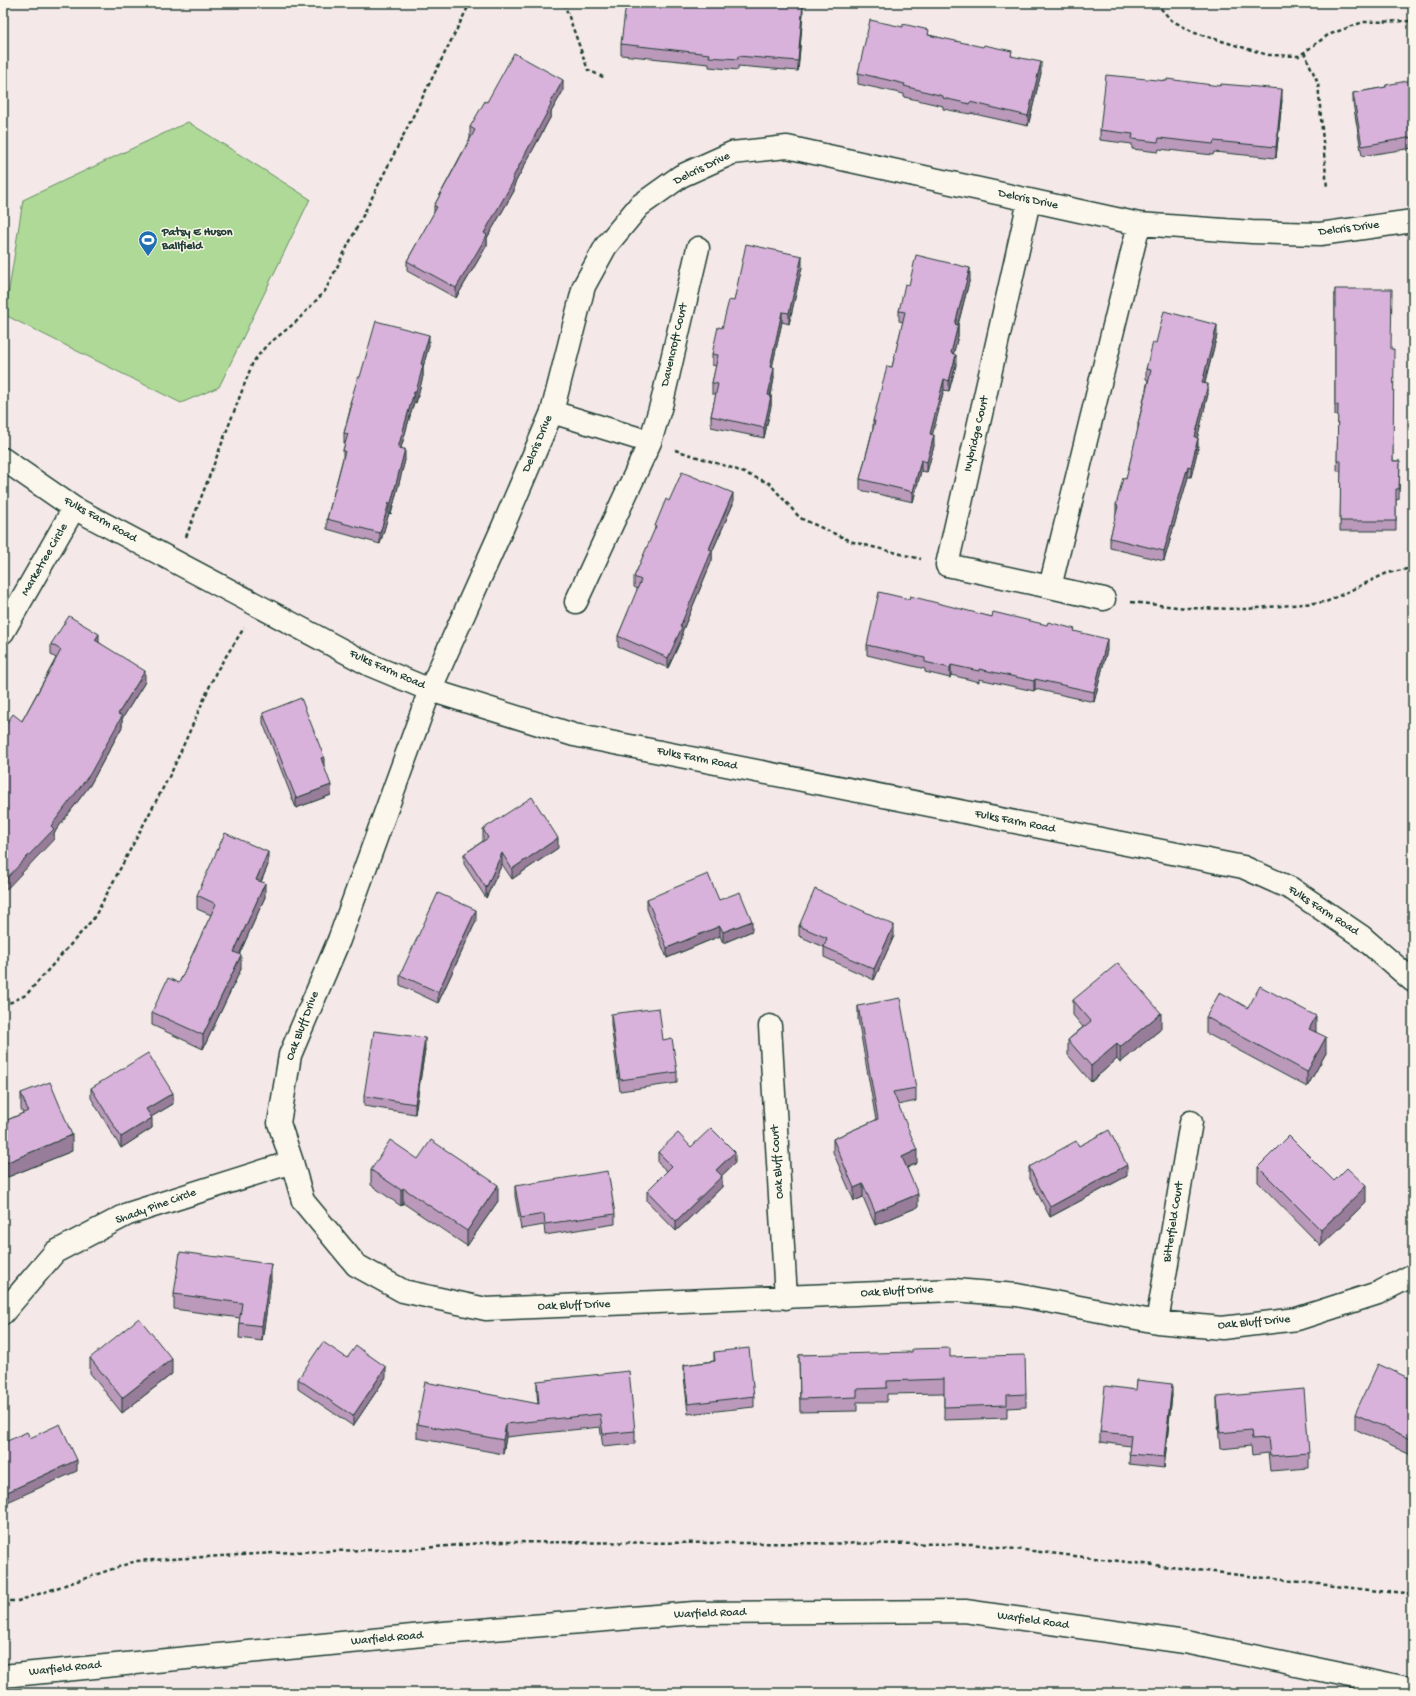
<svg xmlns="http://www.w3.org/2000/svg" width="1416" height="1696" viewBox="0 0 1416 1696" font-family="'Gochi Hand',sans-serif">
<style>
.green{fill:#aed996;stroke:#668b65}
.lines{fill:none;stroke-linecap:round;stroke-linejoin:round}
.minor-casing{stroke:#1f3d34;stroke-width:25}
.tertiary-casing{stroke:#1f3d34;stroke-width:25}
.path{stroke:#1f3d34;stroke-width:2.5;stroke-dasharray:4 3;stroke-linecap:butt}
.minor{stroke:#fbf7ec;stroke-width:22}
.tertiary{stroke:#fbf7ec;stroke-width:22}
.wall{fill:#ba99bb;stroke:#1f3d34}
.shaded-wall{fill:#977d99;stroke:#1f3d34}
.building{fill:#d8b2da;stroke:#1f3d34}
.labels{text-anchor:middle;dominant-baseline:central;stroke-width:3;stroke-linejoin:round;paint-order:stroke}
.street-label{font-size:12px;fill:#1f3d34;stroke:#fbf7ec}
.poi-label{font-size:12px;font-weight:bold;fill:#1f3d34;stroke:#fbf7ec;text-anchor:start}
</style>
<rect width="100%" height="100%" fill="#f4e9e8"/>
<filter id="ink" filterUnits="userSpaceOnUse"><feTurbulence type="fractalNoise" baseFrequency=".025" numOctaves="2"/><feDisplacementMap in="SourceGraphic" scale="8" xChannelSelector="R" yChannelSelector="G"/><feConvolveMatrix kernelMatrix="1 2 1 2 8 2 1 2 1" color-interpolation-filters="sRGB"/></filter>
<g filter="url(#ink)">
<!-- green -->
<path class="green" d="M 188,122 L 310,199 L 219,387 L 181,403 L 5,315 L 23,200 Z"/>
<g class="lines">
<!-- minor casing -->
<g class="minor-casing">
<path id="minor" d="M 1029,201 L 947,565 L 1050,587 L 1139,224
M 1413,221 L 1320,234 L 1252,232 L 1139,224 L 787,147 L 732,153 L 681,176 L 639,206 L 606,246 L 584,286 L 552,412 L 502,529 L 430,690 L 339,940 L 290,1055 L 279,1123 L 292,1162 L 303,1201 L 356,1265 L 403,1291 L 486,1309 L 954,1290 L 1017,1295 L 1157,1322 L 1222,1328 L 1297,1319 L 1378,1293 L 1413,1275
M 552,412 L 650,442
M 3,459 L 74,508 L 370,665 L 430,690 L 574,735 L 1243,867 L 1292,889 L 1361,936 L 1413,981
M 1050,587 L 1104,599
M 576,602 L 650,442 L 662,402 L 698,248
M 3,632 L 74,508
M 770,1026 L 786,1298
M 3,1313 L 55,1252 L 128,1214 L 292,1162
M 1157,1322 L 1191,1122"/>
</g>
<!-- tertiary casing -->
<g class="tertiary-casing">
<path id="tertiary" d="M 3,1676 L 443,1633 L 694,1613 L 965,1611 L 1185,1642 L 1413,1689"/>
</g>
<!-- path -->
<path class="path" d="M 564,3 L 588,70 L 605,78
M 1156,3 L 1171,20 L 1195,33 L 1268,55 L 1299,56 L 1328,35 L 1363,22 L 1413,21
M 1304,52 L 1318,83 L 1327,188
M 675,450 L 732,468 L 769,483 L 800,518 L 853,542 L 921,559
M 186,537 L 253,362 L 266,346 L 296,322 L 325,291 L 470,3
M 1131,602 L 1186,608 L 1246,609 L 1326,602 L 1387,573 L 1413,568
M 3,1006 L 26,995 L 94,918 L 172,771 L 216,672 L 244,628
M 3,1601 L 18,1601 L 136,1561 L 291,1552 L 411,1549 L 494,1542 L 972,1544 L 1413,1595"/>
<!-- minor -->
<use href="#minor" class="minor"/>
<!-- tertiary -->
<use href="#tertiary" class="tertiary"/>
</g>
<!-- wall -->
<path class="wall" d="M 803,13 L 798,71 L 738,66 L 738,70 L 709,67 L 709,64 L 621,55 L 621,44 Z
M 929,35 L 1012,56 L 1041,73 L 1028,126 L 970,113 L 970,114 L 943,109 L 943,106 L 904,97 L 904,94 L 858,84 L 858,73 Z
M 1386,85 L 1413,85 L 1413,148 L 1362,156 L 1353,103 L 1353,93 L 1386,87 Z
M 563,91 L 551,112 L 551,116 L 514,185 L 514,191 L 487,238 L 487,245 L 456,298 L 407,271 L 407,261 L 434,213 L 434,206 L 470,138 L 470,127 L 487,102 Z
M 1282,100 L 1276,158 L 1214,152 L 1213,155 L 1159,149 L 1158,152 L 1132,149 L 1132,144 L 1100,140 L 1100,130 Z
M 802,267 L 789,324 L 782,322 L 772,367 L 774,378 L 771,396 L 771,406 L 764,438 L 711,427 L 711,416 L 716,394 L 712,394 L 712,383 L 716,366 L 712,365 L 712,354 L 734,301 Z
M 970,278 L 958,325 L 958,336 L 953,354 L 956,365 L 949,391 L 944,390 L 932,435 L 934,446 L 927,472 L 921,471 L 913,502 L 860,490 L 860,479 L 873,428 L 873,421 L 892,367 L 903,322 L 899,321 L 899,311 L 909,285 Z
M 1335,289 L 1391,349 L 1393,461 L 1400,461 L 1399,499 L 1396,500 L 1396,531 L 1340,531 L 1341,471 L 1337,471 L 1338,415 L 1335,415 Z
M 1217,335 L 1205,383 L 1208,394 L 1197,438 L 1198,448 L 1191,477 L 1188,477 L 1164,561 L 1110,548 L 1110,538 L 1116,515 L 1116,505 L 1126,479 L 1138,430 L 1138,424 L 1148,380 L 1146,379 L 1146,369 L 1156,343 Z
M 429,345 L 423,367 L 423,376 L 416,403 L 414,402 L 401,448 L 405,460 L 391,514 L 389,513 L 380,544 L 327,529 L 327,519 L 343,458 L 343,450 L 345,443 L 344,443 L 344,433 L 350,410 L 350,403 L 360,377 Z
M 669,501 L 733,504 L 712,552 L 712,560 L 682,632 L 682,638 L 668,668 L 618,647 L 618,636 L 638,589 L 634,587 L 634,577 L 655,530 L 655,526 Z
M 909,599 L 992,617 L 1075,632 L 1107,650 L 1094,702 L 1035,689 L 1034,691 L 979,679 L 979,682 L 951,675 L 950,678 L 925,672 L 925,669 L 867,655 L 867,645 Z
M 99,642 L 145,682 L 122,719 L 122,727 L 90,785 L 54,833 L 54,839 L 22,721 L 56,658 L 51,655 L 51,644 Z
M 263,713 L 324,767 L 331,795 L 296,808 L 263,723 Z
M 483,829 L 558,848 L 512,879 L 502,864 L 486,898 L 464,864 L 464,854 L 483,841 Z
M 268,865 L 261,882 L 265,897 L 239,955 L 241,969 L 203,1049 L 152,1025 L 152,1012 L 179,983 L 211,915 L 197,909 L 197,895 Z
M 647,899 L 719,900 L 752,931 L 723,943 L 720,936 L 667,958 L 647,909 Z
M 476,921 L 438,1003 L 400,985 L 400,975 Z
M 799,926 L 894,936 L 874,980 L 824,957 L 824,947 L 799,936 Z
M 1073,1000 L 1161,1029 L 1120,1063 L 1117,1059 L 1091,1082 L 1068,1055 L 1068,1040 L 1083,1027 L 1073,1015 Z
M 858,1006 L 916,1088 L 916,1101 L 898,1105 L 917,1163 L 907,1168 L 918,1207 L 875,1225 L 863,1197 L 854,1201 L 833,1152 L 833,1139 L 876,1120 L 858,1019 Z
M 1248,1008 L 1316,1031 L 1316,1032 L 1326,1053 L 1307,1087 L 1206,1033 L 1206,1017 Z
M 611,1014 L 663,1040 L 677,1072 L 677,1083 L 620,1091 L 611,1025 Z
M 425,1049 L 415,1114 L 364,1106 L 364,1096 Z
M 91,1088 L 173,1104 L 151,1117 L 152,1128 L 121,1148 L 91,1098 Z
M 21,1093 L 72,1151 L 3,1179 L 3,1122 L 23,1113 L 21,1109 Z
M 1079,1146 L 1127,1176 L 1050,1217 L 1029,1177 L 1029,1167 Z
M 691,1147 L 735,1163 L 721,1176 L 722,1187 L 676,1231 L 647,1201 L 647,1191 L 667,1171 L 658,1163 L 658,1152 Z
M 418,1159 L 498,1201 L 467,1246 L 403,1203 L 401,1206 L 371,1185 L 371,1170 Z
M 1258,1167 L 1334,1181 L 1366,1202 L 1321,1246 L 1258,1182 Z
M 515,1186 L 615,1214 L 615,1224 L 545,1235 L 544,1225 L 521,1229 L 515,1196 Z
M 271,1280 L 262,1341 L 239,1338 L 240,1318 L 174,1309 L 174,1294 Z
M 714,1352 L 754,1396 L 754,1407 L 688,1414 L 684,1376 L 684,1365 L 714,1361 Z
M 799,1355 L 950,1357 L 1026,1394 L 1026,1407 L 1007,1408 L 1007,1418 L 944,1420 L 944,1393 L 887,1394 L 887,1402 L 857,1402 L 857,1411 L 800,1412 Z
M 90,1358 L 172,1374 L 122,1413 L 90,1373 Z
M 347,1358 L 386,1377 L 353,1426 L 298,1389 L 298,1379 Z
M 1413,1380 L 1413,1456 L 1355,1429 L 1355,1414 Z
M 537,1381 L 635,1431 L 635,1444 L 603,1447 L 600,1427 L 506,1437 L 503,1454 L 417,1438 L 417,1424 L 538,1404 L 537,1394 Z
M 1136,1390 L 1172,1395 L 1164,1468 L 1129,1464 L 1130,1446 L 1100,1442 L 1100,1432 Z
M 1217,1397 L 1309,1453 L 1309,1468 L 1270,1471 L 1268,1453 L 1252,1455 L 1251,1446 L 1220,1449 L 1217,1412 Z"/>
<!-- shaded-wall -->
<path class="shaded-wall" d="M 803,3 L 803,13 L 798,71 L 798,61 Z
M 1041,62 L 1041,73 L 1028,126 L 1028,116 Z
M 563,80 L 563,91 L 551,112 L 551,116 L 514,185 L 514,191 L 487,238 L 487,245 L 456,298 L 456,288 L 550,104 Z
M 1282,89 L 1282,100 L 1276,158 L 1276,147 Z
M 802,256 L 802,267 L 789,324 L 789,313 Z
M 970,268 L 970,278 L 955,335 L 955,324 Z
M 782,312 L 782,322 L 770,377 L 770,367 Z
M 958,325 L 958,336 L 951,364 L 951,353 Z
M 1217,325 L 1217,335 L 1202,393 L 1202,383 Z
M 429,335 L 429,345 L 423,367 L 423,376 L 416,403 L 416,392 L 421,364 Z
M 956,355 L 956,365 L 949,391 L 949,381 Z
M 774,368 L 774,378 L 768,406 L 768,395 Z
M 944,379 L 944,390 L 930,444 L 930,434 Z
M 1208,384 L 1208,394 L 1195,448 L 1195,437 Z
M 414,392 L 414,402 L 398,458 L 398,448 Z
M 771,396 L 771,406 L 764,438 L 764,428 Z
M 934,435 L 934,446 L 927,472 L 927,462 Z
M 1198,438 L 1198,448 L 1191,477 L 1191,467 Z
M 405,449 L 405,460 L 391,514 L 391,503 Z
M 921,460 L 921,471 L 913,502 L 913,492 Z
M 1188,466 L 1188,477 L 1164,561 L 1164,551 Z
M 733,493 L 733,504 L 712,552 L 712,560 L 682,632 L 682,638 L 668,668 L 668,658 L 680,627 L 709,549 Z
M 389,503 L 389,513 L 380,544 L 380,533 Z
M 99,634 L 99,644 L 95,640 Z
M 1107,639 L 1107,650 L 1094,702 L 1094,692 Z
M 951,665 L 951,675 L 950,678 L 950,668 Z
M 145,671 L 145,682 L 122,719 L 122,727 L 90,785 L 54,833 L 54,839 L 3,893 L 3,882 L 51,826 L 118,714 Z
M 1035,679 L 1035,689 L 1034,691 L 1034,681 Z
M 324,757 L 324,768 L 321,758 Z
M 331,785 L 331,795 L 296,808 L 296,798 Z
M 558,838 L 558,848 L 512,879 L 512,869 Z
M 268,852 L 268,865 L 256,893 L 256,880 Z
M 502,853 L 502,864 L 486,898 L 486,888 Z
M 265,883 L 265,897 L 234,966 L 234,952 Z
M 476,910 L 476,921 L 438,1003 L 438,992 Z
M 752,921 L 752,931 L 723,943 L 723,932 Z
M 894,925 L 894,936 L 874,980 L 874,969 Z
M 720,926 L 720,936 L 667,958 L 667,948 Z
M 241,955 L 241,969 L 203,1049 L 203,1035 Z
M 1161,1013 L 1161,1029 L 1120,1063 L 1120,1047 Z
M 1316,1016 L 1316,1031 L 1309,1044 L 1309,1029 Z
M 1326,1037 L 1326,1053 L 1307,1087 L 1307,1072 Z
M 425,1038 L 425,1049 L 415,1114 L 415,1104 Z
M 1117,1044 L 1117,1059 L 1091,1082 L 1091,1066 Z
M 173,1093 L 173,1104 L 146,1120 L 146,1109 Z
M 152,1118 L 152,1128 L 121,1148 L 121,1137 Z
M 72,1135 L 72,1151 L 3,1179 L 3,1164 Z
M 917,1150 L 917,1163 L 902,1170 L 902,1157 Z
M 735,1152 L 735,1163 L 716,1181 L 716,1170 Z
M 1127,1165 L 1127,1176 L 1050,1217 L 1050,1207 Z
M 722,1176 L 722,1187 L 676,1231 L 676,1221 Z
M 863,1184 L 863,1197 L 854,1201 L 854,1188 Z
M 498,1185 L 498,1201 L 467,1246 L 467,1231 Z
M 1366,1186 L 1366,1202 L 1321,1246 L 1321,1230 Z
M 403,1188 L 403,1203 L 401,1206 L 401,1190 Z
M 918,1194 L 918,1207 L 875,1225 L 875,1212 Z
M 271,1264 L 271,1280 L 262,1341 L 262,1326 Z
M 172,1359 L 172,1374 L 122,1413 L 122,1398 Z
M 386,1367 L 386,1377 L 353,1426 L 353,1416 Z
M 1172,1384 L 1172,1395 L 1164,1468 L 1164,1457 Z
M 506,1424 L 506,1437 L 503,1454 L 503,1440 Z
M 77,1460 L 77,1471 L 3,1504 L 3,1494 Z"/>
<!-- building -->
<path class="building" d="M 626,3 L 803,3 L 798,61 L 738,56 L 738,59 L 709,57 L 710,54 L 621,44 Z
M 870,20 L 903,27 L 903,24 L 929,30 L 928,35 L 983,47 L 984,45 L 1012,51 L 1011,56 L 1041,62 L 1028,116 L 970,102 L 970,104 L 943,98 L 943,96 L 904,86 L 905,84 L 858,73 Z
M 514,53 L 563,80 L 550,104 L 551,105 L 512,179 L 514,180 L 484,233 L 487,235 L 456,288 L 407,261 L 437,207 L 434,206 L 475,130 L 470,127 L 485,101 L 487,102 Z
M 1106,75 L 1167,81 L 1167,79 L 1220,86 L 1221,84 L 1282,89 L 1276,147 L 1214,141 L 1213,144 L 1159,138 L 1158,142 L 1132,139 L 1133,134 L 1100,130 Z
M 1412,80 L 1413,85 L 1413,137 L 1362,146 L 1353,93 L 1386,87 L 1386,85 Z
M 746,244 L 802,256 L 789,313 L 782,312 L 770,367 L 774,368 L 768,395 L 771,396 L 764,428 L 711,416 L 718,384 L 712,383 L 718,355 L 712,354 L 718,327 L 722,328 L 729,300 L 734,301 Z
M 916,255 L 970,268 L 955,324 L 958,325 L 951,353 L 956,355 L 949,381 L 944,379 L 930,434 L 934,435 L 927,462 L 921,460 L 913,492 L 860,479 L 875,421 L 873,421 L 887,366 L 892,367 L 905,312 L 899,311 L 905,284 L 909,285 Z
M 1335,289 L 1392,289 L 1391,349 L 1394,349 L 1393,461 L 1400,461 L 1399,489 L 1396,489 L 1396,521 L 1340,521 L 1341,461 L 1337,461 L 1338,405 L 1335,405 Z
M 1164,311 L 1217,325 L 1202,383 L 1208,384 L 1195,437 L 1198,438 L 1191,467 L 1188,466 L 1164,551 L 1110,538 L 1118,506 L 1116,505 L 1123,478 L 1126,479 L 1139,424 L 1138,424 L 1151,370 L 1146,369 L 1153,342 L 1156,343 Z
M 376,321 L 429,335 L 421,364 L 423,365 L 416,392 L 414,392 L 398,448 L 405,449 L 391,503 L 389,503 L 380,533 L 327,519 L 345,451 L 343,450 L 348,434 L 344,433 L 352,404 L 350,403 L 358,377 L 360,377 Z
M 682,472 L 733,493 L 709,549 L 712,550 L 680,627 L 682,627 L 668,658 L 618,636 L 641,580 L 634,577 L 656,526 L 655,526 L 666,499 L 669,501 Z
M 879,592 L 909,599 L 910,596 L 992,617 L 993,612 L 1047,625 L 1048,622 L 1075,629 L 1074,631 L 1107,639 L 1094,692 L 1035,679 L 1034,681 L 979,669 L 979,671 L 951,665 L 950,668 L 925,662 L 925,658 L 867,645 Z
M 69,616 L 99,634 L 95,640 L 145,671 L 118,714 L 122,716 L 90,774 L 51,826 L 54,829 L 3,882 L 3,728 L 13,714 L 22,721 L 61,650 L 51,644 Z
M 301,698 L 324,757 L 321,758 L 331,785 L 296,798 L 263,713 Z
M 532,797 L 558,838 L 512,869 L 502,853 L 486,888 L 464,854 L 488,838 L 483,829 Z
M 225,833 L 268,852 L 256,880 L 265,883 L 234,952 L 241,955 L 203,1035 L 152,1012 L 168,978 L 179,983 L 216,904 L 197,895 Z
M 708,874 L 719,900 L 740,892 L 752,921 L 723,932 L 720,926 L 667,948 L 647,899 Z
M 815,889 L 894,925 L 874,969 L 824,947 L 827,938 L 799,926 Z
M 438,893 L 476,910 L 438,992 L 400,975 Z
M 1118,963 L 1161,1013 L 1120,1047 L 1117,1044 L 1091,1066 L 1068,1040 L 1091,1021 L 1073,1000 Z
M 1260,986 L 1316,1016 L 1309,1029 L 1326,1037 L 1307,1072 L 1206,1017 L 1220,992 L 1248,1008 Z
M 900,998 L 916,1088 L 893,1092 L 917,1150 L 902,1157 L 918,1194 L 875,1212 L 863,1184 L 854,1188 L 833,1139 L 878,1119 L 858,1006 Z
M 659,1008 L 663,1040 L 672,1038 L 677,1072 L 620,1080 L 611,1014 Z
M 374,1031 L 425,1038 L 415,1104 L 364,1096 Z
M 148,1053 L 173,1093 L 146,1109 L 152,1118 L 121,1137 L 91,1088 Z
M 50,1082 L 72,1135 L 3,1164 L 3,1122 L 28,1111 L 21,1093 Z
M 711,1128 L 735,1152 L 716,1170 L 722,1176 L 676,1221 L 647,1191 L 672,1166 L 658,1152 L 678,1133 L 691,1147 Z
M 1109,1130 L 1127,1165 L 1050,1207 L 1029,1167 L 1076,1141 L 1079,1146 Z
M 1289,1136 L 1334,1181 L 1347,1168 L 1366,1186 L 1321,1230 L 1258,1167 Z
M 390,1140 L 418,1159 L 431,1140 L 498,1185 L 467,1231 L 403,1188 L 401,1190 L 371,1170 Z
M 608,1171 L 615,1214 L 545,1224 L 544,1214 L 521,1218 L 515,1186 Z
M 180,1252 L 271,1264 L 262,1326 L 239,1323 L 242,1303 L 174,1294 Z
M 139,1318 L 172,1359 L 122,1398 L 90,1358 Z
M 323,1342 L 347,1358 L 356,1346 L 386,1367 L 353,1416 L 298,1379 Z
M 749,1348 L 754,1396 L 688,1404 L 684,1365 L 715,1361 L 714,1352 Z
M 950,1348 L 950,1357 L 1025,1355 L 1026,1394 L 1007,1395 L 1007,1405 L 944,1407 L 944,1379 L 887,1381 L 887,1388 L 857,1389 L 857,1397 L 800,1399 L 799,1355 L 912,1352 L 912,1349 Z
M 1378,1364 L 1413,1380 L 1413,1440 L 1355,1414 Z
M 629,1371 L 635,1431 L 603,1434 L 600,1414 L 506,1424 L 503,1440 L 417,1424 L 425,1382 L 539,1404 L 537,1381 Z
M 1137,1380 L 1172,1384 L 1164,1457 L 1129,1454 L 1131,1435 L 1100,1432 L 1105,1386 L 1136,1390 Z
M 1304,1389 L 1309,1453 L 1270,1456 L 1268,1438 L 1252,1439 L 1251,1430 L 1220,1433 L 1217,1397 Z
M 60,1424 L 77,1460 L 3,1494 L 3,1443 L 27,1432 L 30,1438 Z"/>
</g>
<!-- icons -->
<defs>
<g id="stadium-pin" transform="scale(1)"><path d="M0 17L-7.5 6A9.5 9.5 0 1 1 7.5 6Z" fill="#1f6fb2" stroke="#fbf7ec"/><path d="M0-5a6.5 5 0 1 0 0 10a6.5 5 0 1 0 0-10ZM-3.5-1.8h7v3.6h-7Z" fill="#fff"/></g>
</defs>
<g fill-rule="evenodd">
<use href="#stadium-pin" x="148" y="240"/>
</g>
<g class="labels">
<!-- street labels -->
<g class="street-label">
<text transform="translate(702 169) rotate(-26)">Delcris Drive</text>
<text transform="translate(1028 200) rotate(12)">Delcris Drive</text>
<text transform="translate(1349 229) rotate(-7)">Delcris Drive</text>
<text transform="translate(675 345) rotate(-77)">Davencroft Court</text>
<text transform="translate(977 434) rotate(-77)">Ivybridge Court</text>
<text transform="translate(538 444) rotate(-67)">Delcris Drive</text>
<text transform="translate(100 520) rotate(29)">Fulks Farm Road</text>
<text transform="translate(45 560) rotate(-60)">Marketree Circle</text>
<text transform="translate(387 670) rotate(24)">Fulks Farm Road</text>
<text transform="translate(697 759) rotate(11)">Fulks Farm Road</text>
<text transform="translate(1015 822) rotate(11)">Fulks Farm Road</text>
<text transform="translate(1323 911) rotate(33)">Fulks Farm Road</text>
<text transform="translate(303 1026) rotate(-69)">Oak Bluff Drive</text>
<text transform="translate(778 1162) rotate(-94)">Oak Bluff Court</text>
<text transform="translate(156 1207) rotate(-20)">Shady Pine Circle</text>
<text transform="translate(1174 1222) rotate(-81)">Bitterfield Court</text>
<text transform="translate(897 1292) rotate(-3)">Oak Bluff Drive</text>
<text transform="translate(574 1306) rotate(-2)">Oak Bluff Drive</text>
<text transform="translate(1254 1323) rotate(-5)">Oak Bluff Drive</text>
<text transform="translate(710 1614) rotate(-2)">Warfield Road</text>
<text transform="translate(1033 1621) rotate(8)">Warfield Road</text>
<text transform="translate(387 1639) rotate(-5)">Warfield Road</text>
<text transform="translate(65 1669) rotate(-6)">Warfield Road</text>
</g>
<!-- poi labels -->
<g class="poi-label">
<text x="162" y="233">Patsy E Huson<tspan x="162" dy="14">Ballfield</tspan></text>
</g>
</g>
<!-- margin -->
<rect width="1416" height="1696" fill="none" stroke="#fbf7ec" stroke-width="16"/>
<rect x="8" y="8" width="1400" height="1680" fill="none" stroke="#1f3d34" stroke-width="1.5" filter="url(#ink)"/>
</svg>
